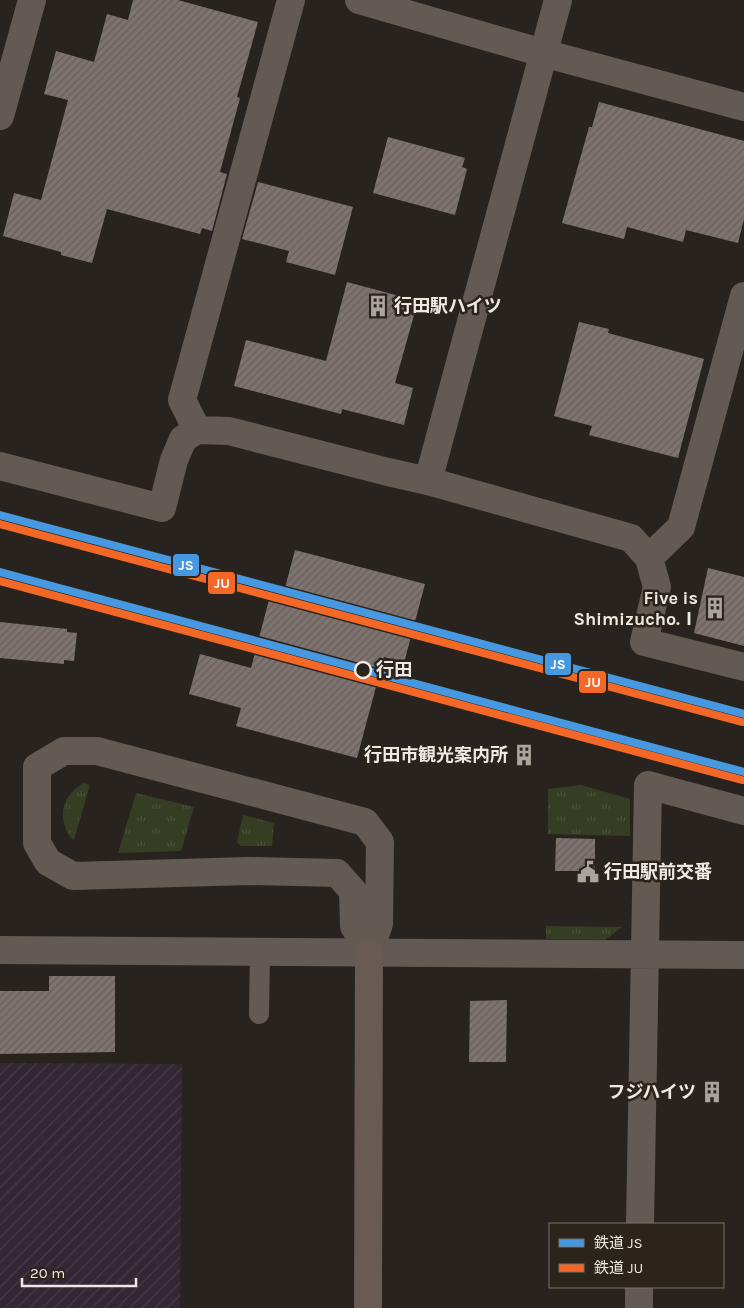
<svg xmlns="http://www.w3.org/2000/svg" width="744" height="1308" viewBox="0 0 744 1308" font-family="Karla,'Noto Sans JP',sans-serif">
<style>
.industrial{fill:url(#industrial-furrows)}
.grass{fill:url(#grass-tufts)}
.building{fill:url(#building-hatch)}
.lines{fill:none;stroke-linecap:round;stroke-linejoin:round}
.service{stroke:#645a54;stroke-width:20}
.minor{stroke:#645a54;stroke-width:28}
.tertiary{stroke:#645a54;stroke-width:28}
.secondary{stroke:#685b54;stroke-width:28}
.rail-1-casing{stroke:#2b241b;stroke-width:11}
.rail-2-casing{stroke:#2b241b;stroke-width:11}
.rail-1{stroke:#4699e1;stroke-width:8}
.rail-2{stroke:#f36827;stroke-width:8}
.stop-dot{fill:#2b241b;stroke:#eee9e4;stroke-width:2.5}
.labels{text-anchor:middle;dominant-baseline:central;stroke-width:5;stroke-linejoin:round;paint-order:stroke}
.poi-label{font-size:18px;font-weight:bold;fill:#eee9e4;stroke:#2b241b;text-anchor:end}
.stop-label{font-size:18px;font-weight:bold;fill:#eee9e4;stroke:#2b241b;text-anchor:start}
.line-badge{stroke:#2b241b;stroke-width:2}
.badge-label{font-size:14px;text-anchor:middle;font-weight:bold;fill:#fff}
</style>
<defs>
<pattern id="industrial-furrows" width="10" height="10" patternUnits="userSpaceOnUse" patternTransform="scale(1.25)"><rect width="10" height="10" fill="#322733"/><path d="M-1 1l2-2M0 10L10 0M9 11l2-2" fill="none" stroke="#463c47"/></pattern>
<pattern id="grass-tufts" width="24" height="20" patternUnits="userSpaceOnUse" patternTransform="scale(1.25)"><rect width="24" height="20" fill="#353e23"/><path d="M3 7l-1-3M5 7V3M7 7l1-3M15 17l-1-3M17 17v-4M19 17l1-3" fill="none" stroke="#495138"/></pattern>
<pattern id="building-hatch" width="6" height="6" patternUnits="userSpaceOnUse" patternTransform="scale(1.25)"><rect width="6" height="6" fill="#7f7370"/><path d="M-1 1l2-2M0 6l6-6M5 7l2-2" fill="none" stroke="#665f5c"/></pattern>
</defs>
<rect width="100%" height="100%" fill="#28231e"/>
<!-- industrial -->
<path class="industrial" d="M 0,1063 L 182,1064 L 180,1308 L 0,1308 Z"/>
<!-- grass -->
<path class="grass" d="M 84,783 L 90,785 L 74,840 C 70,838 69,835 67,831 C 57,812 66,792 84,783 Z
M 581,785 L 630,799 L 630,836 L 548,834 L 548,789 Z
M 136,793 L 194,807 L 181,851 L 118,853 Z
M 243,815 L 274,823 L 272,846 L 241,846 L 237,842 Z
M 546,926 L 622,927 L 605,940 L 546,939 Z"/>
<!-- building -->
<path class="building" d="M 133,0 L 178,0 L 258,22 L 237,97 L 240,98 L 220,172 L 227,174 L 212,231 L 202,228 L 200,234 L 107,209 L 92,263 L 61,255 L 61,252 L 3,236 L 14,193 L 41,200 L 68,100 L 44,94 L 56,51 L 94,62 L 107,14 L 128,20 Z
M 599,102 L 744,141 L 744,219 L 738,243 L 686,230 L 683,242 L 627,227 L 624,239 L 562,223 L 589,127 L 592,127 Z
M 388,137 L 465,158 L 462,167 L 467,169 L 455,215 L 373,193 Z
M 258,182 L 353,207 L 335,275 L 286,262 L 289,251 L 242,239 Z
M 347,282 L 418,301 L 395,383 L 413,388 L 404,425 L 342,409 L 341,414 L 234,386 L 246,340 L 326,361 Z
M 579,322 L 609,329 L 608,333 L 704,359 L 678,458 L 589,435 L 592,426 L 554,416 Z
M 295,550 L 425,584 L 404,663 L 384,657 L 357,758 L 236,726 L 241,708 L 189,694 L 200,654 L 251,668 L 270,596 L 282,599 Z
M 708,568 L 744,577 L 744,646 L 694,633 Z
M 0,622 L 67,629 L 67,632 L 77,633 L 74,661 L 64,660 L 64,664 L 0,658 Z
M 556,838 L 595,839 L 595,871 L 555,871 Z
M 49,976 L 115,976 L 115,1052 L 0,1054 L 0,991 L 49,991 Z
M 507,1000 L 506,1062 L 469,1062 L 470,1001 Z"/>
<g class="lines">
<!-- service -->
<path class="service" d="M 259,1014 L 260,952"/>
<!-- minor -->
<path class="minor" d="M 0,116 L 32,0
M 197,430 L 182,400 L 291,0
M 0,466 L 162,508 L 174,460 L 183,439 L 197,430 L 229,431 L 388,472 L 428,481 L 631,538 L 649,558 L 657,587 L 644,642 L 744,667
M 649,558 L 681,527 L 744,296
M 64,751 L 97,751 L 365,822 L 380,842 L 379,924 L 369,953 L 354,926 L 353,891 L 337,873 L 249,871 L 73,876 L 48,862 L 37,843 L 37,767 Z
M 0,950 L 744,955
M 640,1224 L 648,785 L 744,811
M 639,1308 L 639,1287"/>
<!-- tertiary -->
<path class="tertiary" d="M 359,0 L 543,53 L 744,107
M 428,481 L 558,0"/>
<!-- secondary -->
<path class="secondary" d="M 368,1308 L 369,953"/>
<!-- rail-1 casing -->
<g class="rail-1-casing">
<path id="rail-1" d="M 0,515 L 744,714
M 0,572 L 744,772"/>
</g>
<!-- rail-2 casing -->
<g class="rail-2-casing">
<path id="rail-2" d="M 0,524 L 742,722
M 0,581 L 742,780"/>
</g>
<!-- rail-1 -->
<use href="#rail-1" class="rail-1"/>
<!-- rail-2 -->
<use href="#rail-2" class="rail-2"/>
</g>
<!-- icons -->
<defs>
<g id="building-bare" transform="scale(1.725)"><path d="M-4-6H4V6H1V3H-1V6H-4ZM-2.5-4.3h1.7v1.8h-1.7ZM.8-4.3h1.7v1.8H.8ZM-2.5-1h1.7V.8h-1.7ZM.8-1h1.7V.8H.8Z" fill="#a9a49f" stroke="#2b241b" stroke-width="2.5" paint-order="stroke"/></g>
<g id="civic-bare" transform="scale(1.725)"><path d="M-.6-6.5H3V-4.5H.6V-3L4-1V1h2V6H-6V1h2V-1L-.6-3ZM-1.2 2.5V6h2.4V2.5Z" fill="#a9a49f" stroke="#2b241b" stroke-width="2.5" paint-order="stroke"/></g>
</defs>
<g fill-rule="evenodd">
<use href="#building-bare" x="378" y="306"/>
<use href="#building-bare" x="715" y="608"/>
<use href="#building-bare" x="524" y="755"/>
<use href="#civic-bare" x="588" y="872"/>
<use href="#building-bare" x="712" y="1092"/>
</g>
<!-- markers -->
<circle class="stop-dot" cx="363" cy="670" r="8"/>
<g class="labels">
<!-- poi labels -->
<g class="poi-label">
<text x="394" y="306" text-anchor="start">行田駅ハイツ</text>
<text x="698" y="598">Five is<tspan x="698" dy="21">Shimizucho.Ⅰ</tspan></text>
<text x="508" y="755">行田市観光案内所</text>
<text x="604" y="872" text-anchor="start">行田駅前交番</text>
<text x="696" y="1092">フジハイツ</text>
</g>
<!-- stop labels -->
<g class="stop-label">
<text x="376" y="670">行田</text>
</g>
</g>
<g class="line-badge">
<rect x="172" y="553" width="28" height="24" rx="5" fill="#4699e1"/>
<rect x="207" y="571" width="29" height="24" rx="5" fill="#f36827"/>
<rect x="544" y="652" width="28" height="24" rx="5" fill="#4699e1"/>
<rect x="578" y="670" width="29" height="24" rx="5" fill="#f36827"/>
</g>
<g class="badge-label">
<text x="186" y="570">JS</text>
<text x="222" y="588">JU</text>
<text x="558" y="669">JS</text>
<text x="593" y="687">JU</text>
</g>
<!-- legend -->
<rect x="549" y="1223" width="175" height="65" fill="#2b241b" stroke="#79736b"/>
<rect x="559" y="1239" width="25" height="8" fill="#4699e1" stroke="#79736b"/>
<text x="594" y="1248" font-size="15" fill="#eee9e4">鉄道 JS</text>
<rect x="559" y="1264" width="25" height="8" fill="#f36827" stroke="#79736b"/>
<text x="594" y="1273" font-size="15" fill="#eee9e4">鉄道 JU</text>
<!-- scale -->
<path d="M22 1278v8h114v-8" fill="none" stroke="#eee9e4" stroke-width="2.5"/>
<text x="30" y="1278" font-size="15" fill="#eee9e4" stroke="#2b241b" stroke-width="4" paint-order="stroke">20 m</text>
</svg>
